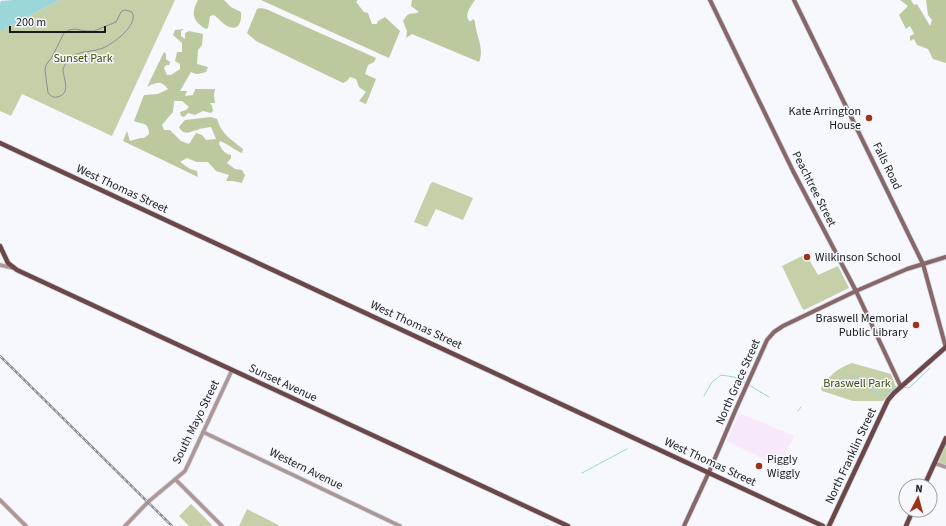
<svg xmlns="http://www.w3.org/2000/svg" width="946" height="526" viewBox="0 0 946 526" font-family="'Source Sans 3',sans-serif">
<style>
.industrial{fill:#f8e8fb}
.green{fill:#c5d0a8}
.forest{fill:#bcc89d}
.water{fill:#9bd6d9}
.lines{fill:none;stroke-linecap:round;stroke-linejoin:round}
.stream{stroke:#9bd6d9;stroke-width:1}
.tertiary-casing{stroke:#d3d4da;stroke-width:5}
.secondary-casing{stroke:#d3d4da;stroke-width:5.5}
.primary-casing{stroke:#d3d4da;stroke-width:6}
.tertiary{stroke:#ad9697;stroke-width:3.5}
.secondary{stroke:#876768;stroke-width:4}
.primary{stroke:#6c4748;stroke-width:4.5}
.tram{stroke:#8c8e93;stroke-width:1}
.rail-casing{stroke:#8c8e93;stroke-width:2.5}
.rail{stroke:#f6f8fe;stroke-width:1;stroke-dasharray:3;stroke-linecap:butt}
.poi-dot{fill:#9c3319;stroke:#f6f8fe;stroke-width:1.5}
.labels{text-anchor:middle;dominant-baseline:central;stroke-width:3;stroke-linejoin:round;paint-order:stroke}
.park-label{font-size:12px;fill:#3e4c04;stroke:#f6f8fe}
.poi-label{font-size:12px;fill:#191a1e;stroke:#f6f8fe;text-anchor:end}
.street-label{font-size:12px;fill:#191a1e;stroke:#f6f8fe}
</style>
<rect width="100%" height="100%" fill="#f6f8fe"/>
<!-- industrial -->
<path class="industrial" d="M 739,413 L 794,436 L 779,467 L 727,441 Z"/>
<!-- green -->
<path class="green" d="M 60,0 L 175,0 L 112,136 L 22,94 L 11,116 L 0,111 L 0,29 L 4,30 L 6,28 Z
M 433,182 L 473,198 L 463,220 L 436,209 L 427,227 L 414,222 L 431,183 Z
M 806,254 L 818,275 L 838,266 L 849,288 L 804,310 L 802,308 L 782,266 Z
M 852,363 L 891,374 L 896,387 L 883,401 L 853,401 L 822,391 L 821,388 C 827,377 841,366 852,363 Z
M 946,443 L 946,466 L 939,463 L 938,460 Z
M 191,504 L 212,525 L 211,526 L 189,526 L 179,516 Z
M 247,509 L 280,526 L 239,526 Z"/>
<!-- forest -->
<path class="forest" d="M 198,0 L 224,0 L 231,7 L 241,12 C 242,21 239,32 227,26 C 222,23 218,18 214,15 L 210,16 L 208,28 L 206,29 C 192,21 191,13 198,0 Z
M 261,0 L 358,0 L 356,2 L 364,12 L 368,13 L 372,24 L 377,24 L 378,21 L 385,17 L 400,31 L 389,58 Z
M 412,0 L 475,0 C 471,6 464,14 469,21 L 471,21 L 473,19 L 475,21 C 475,34 485,48 479,62 L 412,34 L 406,38 L 407,31 L 403,21 C 410,9 411,16 419,12 L 411,6 Z
M 900,0 L 911,0 L 914,5 L 917,4 L 930,26 L 932,20 L 928,15 L 926,0 L 946,0 L 946,63 L 933,59 L 928,49 L 917,45 L 914,39 L 910,41 L 910,36 L 914,34 L 910,26 L 906,29 L 899,15 L 908,6 Z
M 260,8 L 266,9 L 376,58 L 374,62 L 368,65 L 365,74 L 376,79 L 366,104 L 359,101 L 366,92 L 359,87 L 356,79 L 350,77 L 347,81 L 343,83 L 256,41 L 247,33 L 257,9 Z
M 184,29 L 181,31 L 181,36 L 185,39 L 185,33 L 189,31 L 203,34 L 202,45 L 198,50 L 197,64 L 208,67 L 206,72 C 199,74 196,75 191,72 L 180,91 L 187,91 L 185,96 L 193,95 L 195,89 L 215,89 L 214,95 L 215,103 L 210,103 L 212,106 L 213,111 L 211,113 L 203,111 L 195,115 L 188,113 L 184,117 L 181,116 L 180,112 L 186,110 L 189,107 L 182,101 L 174,101 L 173,112 L 162,125 L 164,130 L 170,130 L 181,141 L 189,144 L 196,133 L 202,135 L 206,140 L 216,139 L 211,127 C 206,128 201,128 197,130 C 189,132 184,136 179,127 L 185,120 L 211,117 L 217,119 C 222,135 231,139 243,149 L 242,153 C 234,150 228,144 220,141 L 219,144 C 222,149 224,154 231,155 L 231,158 L 227,163 L 235,169 L 242,170 L 245,175 L 242,183 L 233,181 L 226,181 L 229,175 L 216,171 L 208,162 L 197,162 L 187,158 L 180,162 L 190,169 L 197,171 L 198,177 L 123,141 L 127,131 L 130,141 L 140,138 L 144,138 L 149,134 C 148,121 143,125 134,121 L 144,95 L 158,94 L 168,89 C 161,80 156,82 147,87 L 164,52 L 166,54 L 166,59 L 170,62 L 169,65 L 166,65 L 164,68 L 167,75 L 171,75 L 180,69 L 180,64 L 175,61 L 177,52 L 182,52 L 182,43 L 173,35 L 175,30 Z"/>
<!-- water -->
<path class="water" d="M 13,0 L 60,0 L 6,28 L 3,31 L 0,29 L 0,3 L 1,1 Z"/>
<g class="lines">
<!-- stream -->
<path class="stream" d="M 749,385 L 769,397
M 903,387 L 909,388 L 930,368
M 824,390 L 831,386 L 835,387 L 849,375 L 858,377 L 863,383 L 869,384 L 879,396 L 884,395 L 894,387 L 898,387
M 704,396 L 712,382 L 721,375 L 734,377 L 746,383
M 798,411 L 801,407
M 582,473 L 627,449"/>
<!-- tertiary casing -->
<g class="tertiary-casing">
<path id="tertiary" d="M 0,265 L 13,268
M 203,432 L 400,526
M 934,463 L 946,467
M 175,479 L 222,526
M 0,500 L 26,526
M 125,526 L 148,502 L 185,471 L 232,370"/>
</g>
<!-- secondary casing -->
<g class="secondary-casing">
<path id="secondary" d="M 710,0 L 793,171 L 856,291 L 901,387
M 794,0 L 923,264 L 946,348
M 684,526 L 709,472 L 736,409 L 767,340 L 774,332 L 783,326 L 856,291 L 907,269 L 946,257"/>
</g>
<!-- primary casing -->
<g class="primary-casing">
<path id="primary" d="M 0,143 L 823,526
M 0,246 L 8,263 L 17,270 L 568,526
M 924,486 L 946,438
M 829,526 L 888,400 L 894,393 L 946,347
M 906,526 L 913,510"/>
</g>
<!-- tertiary -->
<use href="#tertiary" class="tertiary"/>
<!-- secondary -->
<use href="#secondary" class="secondary"/>
<!-- primary -->
<use href="#primary" class="primary"/>
<!-- tram -->
<path class="tram" d="M 125,10 L 132,12 C 139,25 113,44 103,48 C 93,52 81,51 72,56 C 68,59 65,64 63,69 C 63,78 72,94 57,97 C 53,98 51,96 48,93 L 45,70 L 46,65 L 52,57 L 64,33 L 69,30 L 75,29 L 86,31 L 94,31 L 116,22 L 121,12 Z"/>
<!-- rail casing -->
<g class="rail-casing">
<path id="rail" d="M 0,356 L 172,526"/>
</g>
<!-- rail -->
<use href="#rail" class="rail"/>
</g>
<!-- markers -->
<g class="poi-dot">
<circle cx="869" cy="118" r="4"/>
<circle cx="807" cy="257" r="4"/>
<circle cx="916" cy="325" r="4"/>
<circle cx="759" cy="466" r="4"/>
</g>
<g class="labels">
<!-- park labels -->
<g class="park-label">
<text x="83" y="58">Sunset Park</text>
<text x="857" y="383">Braswell Park</text>
</g>
<!-- poi labels -->
<g class="poi-label">
<text x="861" y="111">Kate Arrington<tspan x="861" dy="14">House</tspan></text>
<text x="815" y="257" text-anchor="start">Wilkinson School</text>
<text x="908" y="318">Braswell Memorial<tspan x="908" dy="14">Public Library</tspan></text>
<text x="767" y="459" text-anchor="start">Piggly<tspan x="767" dy="14">Wiggly</tspan></text>
</g>
<!-- street labels -->
<g class="street-label">
<text transform="translate(887 166) rotate(64)">Falls Road</text>
<text transform="translate(122 189) rotate(25)">West Thomas Street</text>
<text transform="translate(814 189) rotate(63)">Peachtree Street</text>
<text transform="translate(416 325) rotate(25)">West Thomas Street</text>
<text transform="translate(738 382) rotate(-66)">North Grace Street</text>
<text transform="translate(283 383) rotate(25)">Sunset Avenue</text>
<text transform="translate(196 422) rotate(-64)">South Mayo Street</text>
<text transform="translate(851 456) rotate(-65)">North Franklin Street</text>
<text transform="translate(710 462) rotate(25)">West Thomas Street</text>
<text transform="translate(306 469) rotate(26)">Western Avenue</text>
</g>
</g>
<!-- north arrow -->
<g transform="translate(918 498) rotate(6)"><circle r="19" fill="#f6f8fe" stroke="#9e9fa4"/>
<path d="M0-3L7 15L0 10L-7 15Z" fill="#9c3319"/>
<text y="-6" font-size="11" font-weight="bold" text-anchor="middle" fill="#191a1e">N</text>
</g>
<!-- scale -->
<path d="M10 26v6h95v-6" fill="none" stroke="#191a1e" stroke-width="2"/>
<text x="16" y="26" font-size="12" fill="#191a1e" stroke="#f6f8fe" stroke-width="3" paint-order="stroke">200 m</text>
</svg>
